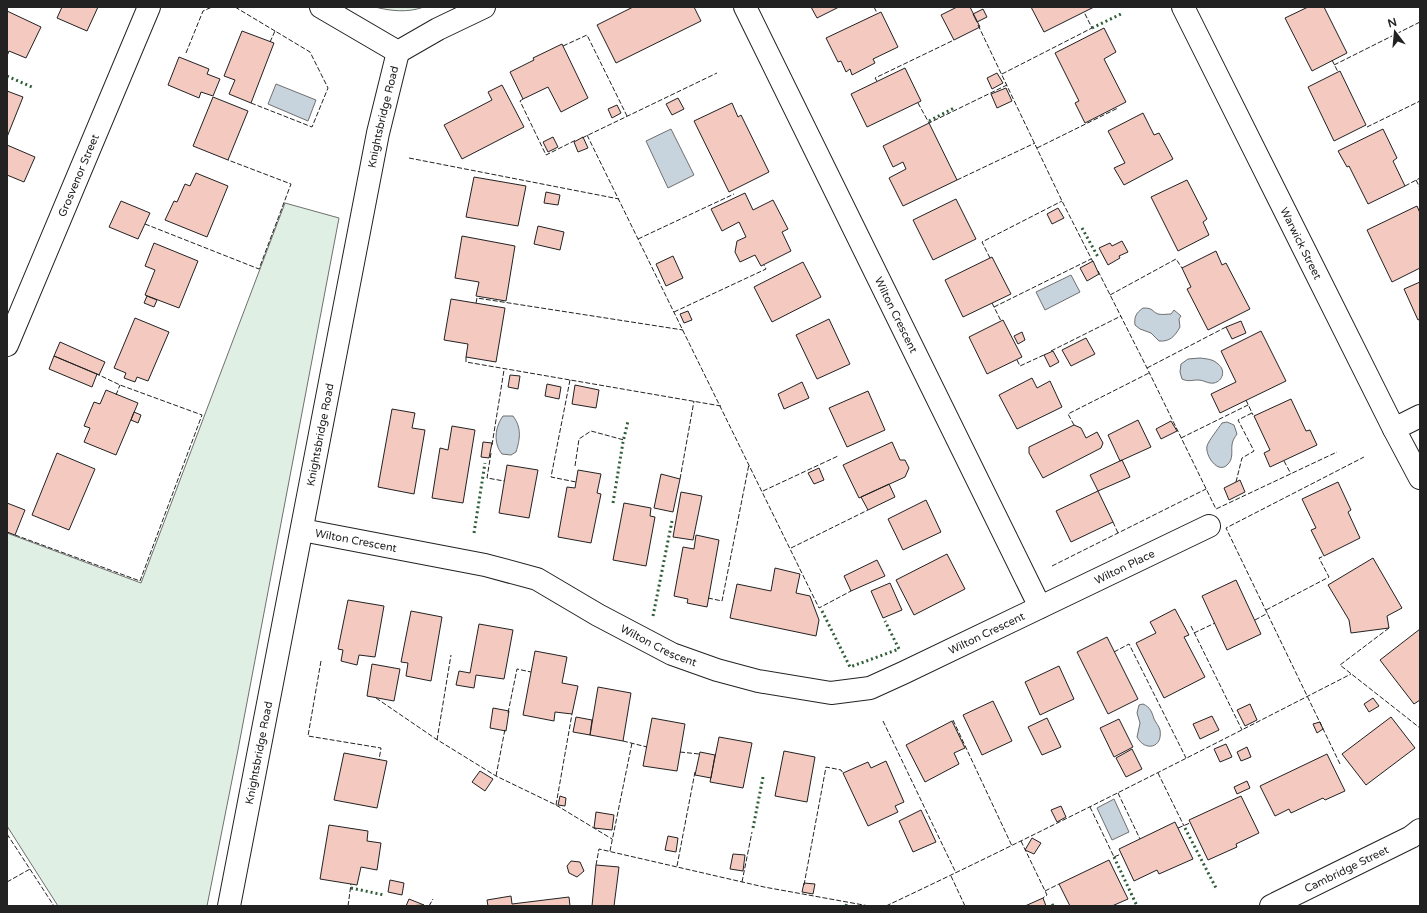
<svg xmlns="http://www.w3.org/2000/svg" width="1427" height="913" viewBox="0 0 1427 913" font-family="'Varela Round',sans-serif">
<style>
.green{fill:#e0efe3;stroke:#6f6f6f}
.water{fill:#c7d3dd;stroke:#6f6f6f}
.building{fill:#f3c9c0;stroke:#222}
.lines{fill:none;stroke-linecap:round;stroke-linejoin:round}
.minor-casing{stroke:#222;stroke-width:24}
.minor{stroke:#fff;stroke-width:22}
.hedge{stroke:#2f5e38;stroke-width:3;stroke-dasharray:2 3;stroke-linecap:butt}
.fence{stroke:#222;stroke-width:1;stroke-dasharray:5 2;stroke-linecap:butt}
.labels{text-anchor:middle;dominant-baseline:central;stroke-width:3;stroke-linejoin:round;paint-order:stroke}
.street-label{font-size:11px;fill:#222;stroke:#fff}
</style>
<rect width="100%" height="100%" fill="#fff"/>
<!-- green -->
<path class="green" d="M 375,7 L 424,7 C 407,13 391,11 375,7 Z
M 285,203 L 339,218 L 237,755 L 207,906 L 58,906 L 7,826 L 7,533 L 141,583 Z"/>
<!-- water -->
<path class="water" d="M 276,84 L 316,100 L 308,121 L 268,104 Z
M 671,129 L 694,175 L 668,188 L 646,141 Z
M 1071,275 L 1080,292 L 1045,310 L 1036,292 Z
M 1143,308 C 1154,308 1151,311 1158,314 C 1162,315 1168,314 1171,314 L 1174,310 L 1181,316 L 1179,319 L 1180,327 C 1175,336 1170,342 1159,341 L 1151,333 L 1140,329 L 1135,325 C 1134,317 1136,313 1143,308 Z
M 1200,358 C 1207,359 1213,359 1218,364 C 1226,370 1223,381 1214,383 C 1208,384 1204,380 1198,380 C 1192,380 1188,382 1182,379 L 1180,372 L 1181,364 L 1188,359 Z
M 503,416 L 513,416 C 522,428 520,439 516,452 L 511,455 L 502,454 C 493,443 495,427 503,416 Z
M 1227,422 L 1234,425 L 1237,434 C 1235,437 1232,441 1232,445 C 1231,451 1234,459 1227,465 C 1218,474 1205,456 1207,446 C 1209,440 1218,429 1222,423 Z
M 1143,704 C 1150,707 1152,712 1154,719 C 1156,723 1159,726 1160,730 C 1163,748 1145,752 1137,737 L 1140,723 L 1137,713 L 1139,705 Z
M 1114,799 L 1129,832 L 1112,840 L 1097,808 Z"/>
<!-- building -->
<path class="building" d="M 62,7 L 98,7 L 87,31 L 57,18 Z
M 633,7 L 694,7 L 701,21 L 616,63 L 597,25 Z
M 811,7 L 839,7 L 817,18 Z
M 957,7 L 970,7 L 980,27 L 954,40 L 941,15 Z
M 1031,7 L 1094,7 L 1044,32 Z
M 1308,7 L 1324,7 L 1347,53 L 1312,71 L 1285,18 Z
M 983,9 L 987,17 L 977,22 L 973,14 Z
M 7,11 L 41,27 L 26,58 L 9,51 L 7,56 Z
M 881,12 L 898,47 L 873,59 L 875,63 L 852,75 L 850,69 L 846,72 L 841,61 L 838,62 L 826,38 Z
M 1104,28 L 1116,52 L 1104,59 L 1126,102 L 1085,123 L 1075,103 L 1079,101 L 1055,53 Z
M 242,31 L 274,43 L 251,103 L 229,94 L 235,80 L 224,76 Z
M 562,44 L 588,98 L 561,112 L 548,87 L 523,99 L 510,72 L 534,60 L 533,58 Z
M 179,57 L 209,69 L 207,74 L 220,79 L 213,96 L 201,92 L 199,98 L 168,85 Z
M 905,68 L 921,101 L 867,127 L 851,94 Z
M 1340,71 L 1366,125 L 1334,141 L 1308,87 Z
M 997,73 L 1003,83 L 992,89 L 987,78 Z
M 502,85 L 524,127 L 462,159 L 444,125 L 492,100 L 488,92 Z
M 1006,88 L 1012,101 L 997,108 L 991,94 Z
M 7,91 L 23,97 L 7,137 Z
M 213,97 L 248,111 L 228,160 L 193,146 Z
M 678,98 L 684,109 L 672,115 L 666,104 Z
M 732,103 L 738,117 L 741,115 L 769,172 L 729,192 L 694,121 Z
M 617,105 L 621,113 L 612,118 L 608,109 Z
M 1143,113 L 1154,135 L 1159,133 L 1173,159 L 1124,185 L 1114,168 L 1125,163 L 1108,131 Z
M 929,123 L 957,180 L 903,206 L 889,178 L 906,169 L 903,162 L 893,167 L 883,146 Z
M 1383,129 L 1397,158 L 1393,161 L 1405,186 L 1368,204 L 1349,166 L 1347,167 L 1338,151 Z
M 553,137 L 558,147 L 548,152 L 543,142 Z
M 583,137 L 588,148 L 578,152 L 574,142 Z
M 7,145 L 35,157 L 24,182 L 7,175 Z
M 196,173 L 228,186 L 207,237 L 165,220 L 174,201 L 177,202 L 185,184 L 190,186 Z
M 474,177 L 526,186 L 518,226 L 466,217 Z
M 1187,180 L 1207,219 L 1203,222 L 1209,235 L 1178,251 L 1151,197 Z
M 546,192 L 560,195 L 558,205 L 544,203 Z
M 745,193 L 753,210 L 773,200 L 788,229 L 782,232 L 791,251 L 761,266 L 755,255 L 740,262 L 735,252 L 737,241 L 746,237 L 739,222 L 722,231 L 711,209 Z
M 956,199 L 976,239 L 933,260 L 913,220 Z
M 121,201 L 150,213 L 138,239 L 109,227 Z
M 1417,206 L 1420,213 L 1420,268 L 1392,282 L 1367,230 Z
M 1058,208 L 1064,218 L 1052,224 L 1047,214 Z
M 538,226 L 564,232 L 560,250 L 534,244 Z
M 462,236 L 515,246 L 506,301 L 476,296 L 479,282 L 455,278 Z
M 1122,241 L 1128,252 L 1119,256 L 1120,258 L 1108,265 L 1099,248 L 1110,243 L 1112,246 Z
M 154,243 L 198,261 L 179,308 L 145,295 L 155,270 L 145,266 Z
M 1216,251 L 1222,265 L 1226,263 L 1250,309 L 1208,330 L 1187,289 L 1191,287 L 1182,268 Z
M 673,256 L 683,278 L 666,286 L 656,264 Z
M 992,257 L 1011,294 L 963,317 L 945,280 Z
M 1093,261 L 1099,274 L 1087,281 L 1080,268 Z
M 803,262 L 821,297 L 772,322 L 754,287 Z
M 1420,282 L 1420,319 L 1418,320 L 1404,289 Z
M 147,296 L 157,300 L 154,307 L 144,303 Z
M 451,299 L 505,308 L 496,362 L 466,357 L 468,344 L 444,340 Z
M 688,311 L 692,320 L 684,323 L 680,314 Z
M 135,318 L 169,332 L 148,381 L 137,377 L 135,382 L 124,378 L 126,373 L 114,368 Z
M 829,319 L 850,364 L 817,379 L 796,335 Z
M 1003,320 L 1022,357 L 987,374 L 969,337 Z
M 1241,321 L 1246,333 L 1232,339 L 1226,327 Z
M 1261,331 L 1286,381 L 1220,413 L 1211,394 L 1236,382 L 1221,351 Z
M 1022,332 L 1025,340 L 1018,344 L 1014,336 Z
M 1086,338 L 1095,354 L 1071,366 L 1062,350 Z
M 60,342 L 105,362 L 99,375 L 54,356 Z
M 1053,351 L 1059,362 L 1050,367 L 1044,355 Z
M 54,356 L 97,374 L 92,387 L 49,369 Z
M 510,375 L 520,376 L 518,389 L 508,387 Z
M 1032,378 L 1037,388 L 1050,381 L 1062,407 L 1017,429 L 999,395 Z
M 802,382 L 809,398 L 784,409 L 778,394 Z
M 547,384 L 561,387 L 559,399 L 545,396 Z
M 575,385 L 599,390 L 596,408 L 572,404 Z
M 106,390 L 138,403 L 116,455 L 84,442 L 90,428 L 84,426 L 94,402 L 100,404 Z
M 868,391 L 885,430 L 847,447 L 829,408 Z
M 1291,399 L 1306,431 L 1310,430 L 1317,445 L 1270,467 L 1264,453 L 1270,450 L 1254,416 Z
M 392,409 L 415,413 L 412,428 L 425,430 L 414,494 L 378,487 Z
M 134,412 L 141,415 L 138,423 L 131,420 Z
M 1138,420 L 1151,447 L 1120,461 L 1108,435 Z
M 1171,421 L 1177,431 L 1161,439 L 1156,429 Z
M 1074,425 L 1081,428 L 1086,438 L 1097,432 L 1103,443 L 1101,448 L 1043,478 L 1029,453 L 1029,447 Z
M 452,426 L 475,430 L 463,503 L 432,498 L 440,448 L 448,450 Z
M 483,442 L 492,443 L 489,458 L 481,457 Z
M 892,442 L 900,460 L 905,460 L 909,468 L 905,477 L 859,498 L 843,465 Z
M 57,453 L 95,469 L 69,530 L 32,515 Z
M 1122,460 L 1130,477 L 1098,491 L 1090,475 Z
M 507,465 L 538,470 L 529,518 L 499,513 Z
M 819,468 L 824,480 L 814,484 L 808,473 Z
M 578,470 L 601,474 L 597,493 L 601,494 L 591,543 L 558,537 L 567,487 L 575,488 Z
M 661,474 L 680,479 L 673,512 L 654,508 Z
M 1240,480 L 1245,492 L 1229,500 L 1224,488 Z
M 1338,482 L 1351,510 L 1348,512 L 1360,538 L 1324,556 L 1311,530 L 1316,528 L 1302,499 Z
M 889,484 L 895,497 L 868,510 L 861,497 Z
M 1098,491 L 1113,522 L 1071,542 L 1056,511 Z
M 681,492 L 702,496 L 693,540 L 673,537 Z
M 926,500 L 941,532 L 903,550 L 888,519 Z
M 7,503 L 25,510 L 15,535 L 7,532 Z
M 624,503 L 651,508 L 650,516 L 655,517 L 646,566 L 613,560 Z
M 696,535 L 719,540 L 707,607 L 687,603 L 688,599 L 674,596 L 683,547 L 694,549 Z
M 947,554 L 965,589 L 914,615 L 896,580 Z
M 1373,558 L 1402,608 L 1387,616 L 1389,628 L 1351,633 L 1349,620 L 1328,585 Z
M 877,560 L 885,576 L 851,591 L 844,576 Z
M 775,568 L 800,574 L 796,593 L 810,596 L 819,620 L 816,636 L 730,618 L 737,584 L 771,591 Z
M 1236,580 L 1261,634 L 1227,650 L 1202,596 Z
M 890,583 L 902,610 L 883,618 L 871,591 Z
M 348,600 L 384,606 L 375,657 L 359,655 L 357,665 L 341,661 L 343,650 L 338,649 Z
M 1175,609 L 1189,635 L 1184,637 L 1205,677 L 1164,698 L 1136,643 L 1156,633 L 1150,622 Z
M 411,611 L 442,617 L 431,681 L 406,676 L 408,663 L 401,662 Z
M 479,624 L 513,630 L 504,679 L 476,675 L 474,688 L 456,685 L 459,671 L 470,673 Z
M 1420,629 L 1420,700 L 1414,704 L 1380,660 Z
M 1107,637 L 1138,699 L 1108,714 L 1077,652 Z
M 535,651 L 567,657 L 562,683 L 578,686 L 572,714 L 555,712 L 554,721 L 523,715 Z
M 372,664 L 400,669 L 394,701 L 367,696 Z
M 1059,666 L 1074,699 L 1040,715 L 1025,682 Z
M 598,687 L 631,693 L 623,741 L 590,735 Z
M 1373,698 L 1379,706 L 1369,712 L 1364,704 Z
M 993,701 L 1012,741 L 982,755 L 963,715 Z
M 1250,704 L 1257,720 L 1245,726 L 1237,710 Z
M 493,708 L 509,711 L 506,731 L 490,728 Z
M 1212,716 L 1219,730 L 1200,739 L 1193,724 Z
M 576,717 L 592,720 L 590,735 L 573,732 Z
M 1391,717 L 1415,748 L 1366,785 L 1342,754 Z
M 652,718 L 685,724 L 677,771 L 643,766 Z
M 1047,718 L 1061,747 L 1042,755 L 1028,727 Z
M 1119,719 L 1133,747 L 1114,757 L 1100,728 Z
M 952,721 L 965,748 L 954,753 L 959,764 L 925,782 L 906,745 Z
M 1320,722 L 1323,729 L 1317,733 L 1313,724 Z
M 719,737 L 752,743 L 743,788 L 710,782 Z
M 1226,744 L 1232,757 L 1220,762 L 1214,749 Z
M 1247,747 L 1251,757 L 1241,761 L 1237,752 Z
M 1132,749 L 1142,769 L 1126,777 L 1116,758 Z
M 784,751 L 815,757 L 807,802 L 775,796 Z
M 700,752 L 715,755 L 711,778 L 695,775 Z
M 344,753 L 387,761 L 377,808 L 334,800 Z
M 1327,754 L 1345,791 L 1325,800 L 1323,798 L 1291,813 L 1289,809 L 1275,816 L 1260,786 Z
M 886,761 L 904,802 L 895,806 L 898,812 L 868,826 L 843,773 L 868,762 L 871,768 Z
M 480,771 L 493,779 L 485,791 L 472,782 Z
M 1247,781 L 1250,788 L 1237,794 L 1234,787 Z
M 560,796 L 566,798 L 565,806 L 558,805 Z
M 1241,796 L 1259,833 L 1236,844 L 1237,847 L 1208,860 L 1189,820 Z
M 1061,806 L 1066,817 L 1057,822 L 1051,810 Z
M 921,810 L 936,842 L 913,852 L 899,821 Z
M 596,812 L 614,815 L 612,830 L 594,828 Z
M 1175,822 L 1193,859 L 1159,874 L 1157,870 L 1134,881 L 1119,849 Z
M 329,825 L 368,831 L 367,841 L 381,843 L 377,870 L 361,867 L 357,885 L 320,879 Z
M 668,836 L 678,838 L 676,852 L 665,850 Z
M 1032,838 L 1041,843 L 1034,854 L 1025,850 Z
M 733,854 L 745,855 L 743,871 L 730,869 Z
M 1109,860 L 1128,899 L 1112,906 L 1070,906 L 1059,884 Z
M 571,861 L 580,862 L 584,871 L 577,877 L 569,873 L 567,866 Z
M 596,865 L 619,867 L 614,906 L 592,906 Z
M 390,880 L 404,883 L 402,895 L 388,892 Z
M 804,883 L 815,884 L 813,894 L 802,892 Z
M 511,896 L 512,904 L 569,897 L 570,906 L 488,906 L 487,900 Z
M 1043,898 L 1046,906 L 1025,906 Z
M 409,899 L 424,905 L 406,906 Z"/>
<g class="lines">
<!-- minor casing -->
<g class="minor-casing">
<g id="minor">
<path d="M 321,7 L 398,52"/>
<path id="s1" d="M 745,7 L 1040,607"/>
<path id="s2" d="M 1183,7 L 1394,429 L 1420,478"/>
<path d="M 398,52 L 438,29 L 484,7"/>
<path id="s3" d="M 7,345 L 149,7"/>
<path d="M 1394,429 L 1420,416"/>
<path id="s4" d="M 302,530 L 485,565 L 537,579 L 598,615 L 672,654 L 717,670 L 758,681 L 831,693 L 870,688 L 903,673 L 1209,526"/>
<path id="s5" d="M 229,906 L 378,133 L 398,52"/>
<path id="s6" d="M 1271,906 L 1411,837 L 1420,830"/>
</g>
</g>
<!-- minor -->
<use href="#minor" class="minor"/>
<!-- hedge -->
<path class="hedge" d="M 1092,28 L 1121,14
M 7,76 L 34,88
M 929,121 L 954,108
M 1082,228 L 1098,257
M 613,503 L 623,442 L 628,421
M 474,533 L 485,463
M 822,611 L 850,667 L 899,649 L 885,621
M 653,616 L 672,521
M 753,828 L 763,777
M 1185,828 L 1216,888
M 1114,857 L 1137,906
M 351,888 L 384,895
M 1052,904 L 1053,906
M 846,906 L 847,902"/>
<!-- fence -->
<path class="fence" d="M 235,7 L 275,31
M 874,7 L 877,13
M 978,25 L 1062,201 L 1093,262
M 563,46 L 587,35 L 627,116
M 186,53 L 203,11 L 212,7
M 1332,60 L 1338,72
M 1334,65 L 1420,22
M 1002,74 L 1092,28 L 1084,12
M 877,81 L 875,78 L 954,40
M 523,99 L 520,101 L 546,155 L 576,140
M 251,103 L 312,127 L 328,88 L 310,52 L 275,31 L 270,42
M 918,103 L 929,123 L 1007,85
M 1367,127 L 1420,101
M 587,135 L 819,608 L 851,591
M 582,138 L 717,73
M 1037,148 L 1118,108
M 409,158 L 619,199
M 957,180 L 1035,143
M 1416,180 L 1420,188
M 1405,186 L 1420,178
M 145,224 L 259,269 L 291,184 L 228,160
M 638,239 L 734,194
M 990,258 L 982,242 L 1062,201
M 1098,271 L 1147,368 L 1216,509 L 1337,452
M 1110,295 L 1176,259 L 1182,268
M 476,303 L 477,298 L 683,330
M 992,303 L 1001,321
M 994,307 L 1091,259
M 674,312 L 766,269 L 764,265
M 1051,351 L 1121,316
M 466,357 L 466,362 L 721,406
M 1017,360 L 1020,366 L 1046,354
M 1147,368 L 1226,327
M 570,380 L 551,477 L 576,482
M 116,395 L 120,385
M 1246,400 L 1253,415
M 1074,425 L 1068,414 L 1149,373
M 1181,438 L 1248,405
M 492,445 L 504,370
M 491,453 L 487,478 L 504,481
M 1284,461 L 1291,474
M 575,466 L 579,439 L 591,431 L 624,440
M 680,479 L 694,401
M 1236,482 L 1242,458 L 1254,451 L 1238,420 L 1252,413
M 763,491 L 838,456
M 1113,522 L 1118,533
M 15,535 L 140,581 L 202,415 L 120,385 L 97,374
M 791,548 L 868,510
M 1052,566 L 1206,489
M 708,598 L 722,601 L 749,464
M 1266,610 L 1329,577 L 1319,558 L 1324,556
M 1255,620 L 1268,613
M 1191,626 L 1242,730
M 1389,628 L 1340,665 L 1420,728
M 1194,633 L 1215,623
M 1114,652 L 1129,644 L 1186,758
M 321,661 L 308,736 L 381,748 L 379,760
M 376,698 L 436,739 L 496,776 L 556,805 L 612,839
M 508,713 L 517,669 L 531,672
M 953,720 L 1012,846
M 883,721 L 956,873
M 437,740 L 451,655
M 623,741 L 647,747
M 680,752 L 699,754
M 1340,764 L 1226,528 L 1364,457
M 1158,773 L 1184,826
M 496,776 L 505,729
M 1118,793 L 1140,839
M 556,805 L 572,714
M 1090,807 L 1114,857 L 1121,854
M 1178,828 L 1190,823
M 7,834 L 54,906
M 1021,841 L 1047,895 L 1043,898
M 610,851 L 632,743
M 596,865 L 599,849 L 764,887 L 869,906
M 677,866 L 695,772
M 951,876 L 965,906
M 7,882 L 30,869
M 742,882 L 752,832
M 804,885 L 826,767 L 841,770 L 843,773
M 1045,891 L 1059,884
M 348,906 L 351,884
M 429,906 L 433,899
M 886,906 C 1043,832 1197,753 1351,674"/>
</g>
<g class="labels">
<!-- street labels -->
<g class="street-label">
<text stroke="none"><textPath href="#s5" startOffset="804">Knightsbridge Road</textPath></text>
<text stroke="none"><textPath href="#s3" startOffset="184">Grosvenor Street</textPath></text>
<text stroke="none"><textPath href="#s2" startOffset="264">Warwick Street</textPath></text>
<text stroke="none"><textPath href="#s1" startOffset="343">Wilton Crescent</textPath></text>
<text stroke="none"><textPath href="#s5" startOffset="480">Knightsbridge Road</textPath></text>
<text stroke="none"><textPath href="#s4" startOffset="55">Wilton Crescent</textPath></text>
<text stroke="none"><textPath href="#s4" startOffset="880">Wilton Place</textPath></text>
<text stroke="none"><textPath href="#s4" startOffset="727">Wilton Crescent</textPath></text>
<text stroke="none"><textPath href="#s4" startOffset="379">Wilton Crescent</textPath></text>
<text stroke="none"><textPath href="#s5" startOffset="156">Knightsbridge Road</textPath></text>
<text stroke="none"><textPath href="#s6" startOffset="84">Cambridge Street</textPath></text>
</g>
</g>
<!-- border -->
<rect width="1427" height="913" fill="none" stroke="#222222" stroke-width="16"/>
<!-- north arrow -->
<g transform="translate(1395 32) rotate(344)" stroke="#ffffff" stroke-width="3" paint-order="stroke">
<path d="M0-3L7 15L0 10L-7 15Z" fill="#222222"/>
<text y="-6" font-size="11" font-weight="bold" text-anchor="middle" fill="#222222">N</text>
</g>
</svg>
